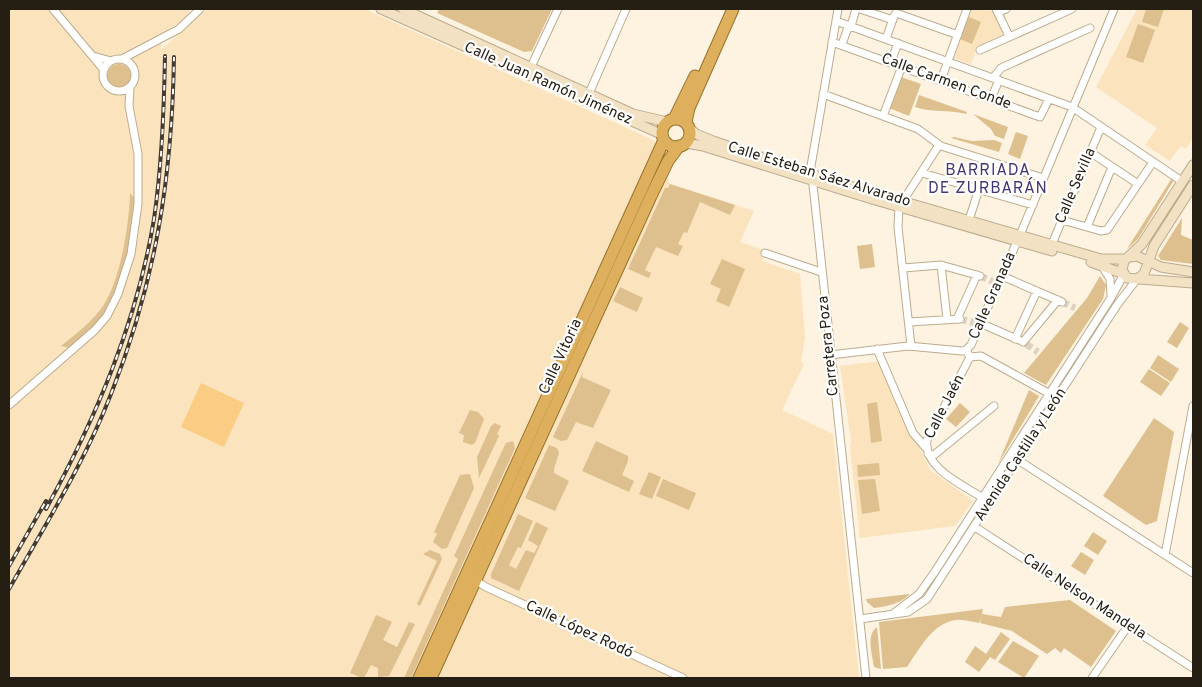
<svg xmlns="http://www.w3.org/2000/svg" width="1202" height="687" viewBox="0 0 1202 687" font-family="Overpass,sans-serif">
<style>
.built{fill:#fbe3be}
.green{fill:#debf8e}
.water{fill:#fbcd84}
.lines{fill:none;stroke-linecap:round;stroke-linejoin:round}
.minor-tunnel{stroke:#ddd2c1;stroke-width:7;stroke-dasharray:7 3.5;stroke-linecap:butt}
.minor-casing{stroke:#bdab8e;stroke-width:9}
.secondary-casing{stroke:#bdab8e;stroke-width:11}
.trunk-casing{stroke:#97712a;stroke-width:13}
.minor{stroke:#fff;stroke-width:7}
.secondary{stroke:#f2e2c3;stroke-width:9}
.trunk{stroke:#deb05e;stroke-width:11}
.rail-casing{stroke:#443c30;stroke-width:4}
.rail{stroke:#fff;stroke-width:2;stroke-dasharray:5.5;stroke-linecap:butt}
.labels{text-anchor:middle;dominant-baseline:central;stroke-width:4.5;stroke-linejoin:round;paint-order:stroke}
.street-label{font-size:15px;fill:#251e13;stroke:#fff}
.neighbourhood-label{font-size:16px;letter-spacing:1px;fill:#453571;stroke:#fff}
</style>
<rect width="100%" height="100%" fill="#fef2e0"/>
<!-- built -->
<path class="built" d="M 9,9 L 191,9 L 184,20 L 162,33 L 161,50 L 207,9 L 364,9 L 649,138 L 655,142 L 670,184 L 754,211 L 740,242 L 766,251 L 762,261 L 800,274 L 805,337 L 801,362 L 804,364 L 782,410 L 833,434 L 859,678 L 9,678 Z
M 971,9 L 993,11 L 1004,34 L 977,47 L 971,64 L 954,58 Z
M 1137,9 L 1193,9 L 1193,138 L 1186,149 L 1181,146 L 1170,161 L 1145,145 L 1157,128 L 1096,87 Z
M 880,361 L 930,470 L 973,501 L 955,526 L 860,538 L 850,448 L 851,440 L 840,366 Z"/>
<!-- green -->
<path class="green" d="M 439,9 L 552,9 L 532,51 L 524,52 L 437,13 Z
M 1146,9 L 1164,9 L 1158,27 L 1142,22 Z
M 969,17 L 981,22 L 972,44 L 960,39 Z
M 1138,24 L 1155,30 L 1143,63 L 1126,57 Z
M107 76a12 12 0 1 1 24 0a12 12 0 1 1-24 0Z
M 901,77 L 921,84 L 909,116 L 889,108 Z
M 919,95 L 967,112 L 966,114 C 948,109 932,113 915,107 Z
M 973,114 L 1008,127 L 1004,139 L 995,136 L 991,129 Z
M 1016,132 L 1028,136 L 1020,159 L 1008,154 Z
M 954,137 L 972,141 L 994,140 L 1002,143 L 999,152 L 951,138 Z
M 1172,178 L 1174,180 L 1138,239 L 1127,249 Z
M 670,184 L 735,205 L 730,215 L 700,202 L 687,233 L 684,232 L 678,244 L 683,246 L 678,256 L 656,247 L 645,270 L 651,273 L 649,278 L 628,269 L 665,188 L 668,188 Z
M 130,193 L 135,199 C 133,235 126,287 103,316 C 93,328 81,338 70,348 L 61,346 C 76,334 92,322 103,306 C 121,278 129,226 130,193 Z
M 1182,218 L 1181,235 L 1193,240 L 1193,264 L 1161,260 L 1158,256 Z
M 872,244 L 875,267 L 860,269 L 857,246 Z
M 722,259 L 745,269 L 729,307 L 716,301 L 721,289 L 710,284 Z
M 1100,276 L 1106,285 L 1103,299 L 1046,385 L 1024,373 L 1087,298 Z
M 620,287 L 643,298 L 637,312 L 613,301 Z
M 1180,322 L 1189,328 L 1177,348 L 1167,342 Z
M 1158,355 L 1179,369 L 1171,382 L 1150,368 Z
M 1149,369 L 1170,383 L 1161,396 L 1140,382 Z
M 583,372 L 582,377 L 611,390 L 593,428 L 576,422 L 567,440 L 561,441 L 553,437 Z
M 1029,390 L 1039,396 L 998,464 Z
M 877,402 L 882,441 L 871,443 L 867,404 Z
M 960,403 L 970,412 L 956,427 L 946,419 Z
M 470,410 L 478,412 L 484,419 L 475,443 L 472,445 L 463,442 L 464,435 L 459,433 Z
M 1154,418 L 1174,432 L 1157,521 L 1146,525 L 1103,496 Z
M 495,423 L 501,426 L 497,434 L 499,436 L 479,478 L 477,457 L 491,426 Z
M 513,441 L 515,448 L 411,678 L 404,678 L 458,559 L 454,556 L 456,552 L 503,449 L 506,443 Z
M 596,441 L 628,456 L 628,461 L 622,475 L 634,481 L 629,492 L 582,471 Z
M 549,445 L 557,448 L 559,453 L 554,469 L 554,473 L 569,481 L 555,511 L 525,498 Z
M 879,463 L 880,475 L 858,477 L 857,465 Z
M 649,472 L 661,477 L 652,499 L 639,494 Z
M 470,474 L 474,488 L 447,548 L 442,549 L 433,542 L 437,534 L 434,532 L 460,475 Z
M 663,479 L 696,493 L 689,510 L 656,496 Z
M 875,479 L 880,511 L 862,514 L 858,480 Z
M 518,514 L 533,521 L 521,548 L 518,547 L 509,565 L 516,569 L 526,550 L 534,553 L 538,546 L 528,540 L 536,522 L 548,528 L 519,591 L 491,578 L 491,574 Z
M 1093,532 L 1107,541 L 1098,555 L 1084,546 Z
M 430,550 L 440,554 L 442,559 L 420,606 L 417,604 L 437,561 L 423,554 Z
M 1081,552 L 1094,560 L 1085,575 L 1071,566 Z
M 910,594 C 900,604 888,606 874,608 L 867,602 L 866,599 Z
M 1070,600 L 1116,631 L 1091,667 L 1064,648 L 1061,653 L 1055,648 L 1047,654 L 1012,631 L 980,623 L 981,617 L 979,623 C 972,622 963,619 956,620 C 932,623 919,650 907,667 L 883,669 L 879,622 L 983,609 L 982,614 L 1001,617 L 1005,607 Z
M 376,615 L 392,622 L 383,640 L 397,647 L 409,622 L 415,624 L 389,676 L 378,677 L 378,668 L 371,665 L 364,678 L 362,678 L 350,673 Z
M 877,627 L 881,669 L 874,667 C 872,654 866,635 877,627 Z
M 1001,632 L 1010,639 L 995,660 L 990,657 L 979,672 L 965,662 L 975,646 L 986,654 Z
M 1013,641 L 1039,656 L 1024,678 L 998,662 Z"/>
<!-- water -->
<path class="water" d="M 201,383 L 244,403 L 224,447 L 181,427 Z"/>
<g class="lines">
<!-- minor-tunnel -->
<path class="minor-tunnel" d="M 980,276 L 994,282
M 1062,302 L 1075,308
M 960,319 L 975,323
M 1026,344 L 1038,352"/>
<!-- minor casing -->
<g class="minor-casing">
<path id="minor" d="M 53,9 L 104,70
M 838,9 L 811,166 L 866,678
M 860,9 L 893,20
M 996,9 L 1009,36
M 999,12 L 1006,9
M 896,13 L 958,35
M 836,21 L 1072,107 L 1183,182
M 851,26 L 856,9
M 886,39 L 894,16
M 832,42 L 1040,117 L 1049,99
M 842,44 L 849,25
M 980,50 L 1072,9
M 93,56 L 111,61
M 122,59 L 179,29 L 200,9
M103 75a16 16 0 1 1 32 0a16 16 0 1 1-32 0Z
M 891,62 L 898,43
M 529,71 L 558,9
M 993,78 L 1001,68 L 1090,28
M 941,80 L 967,9
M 823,94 L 918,129 L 941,146 L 1043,178
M 587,98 L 626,9
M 991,99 L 999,80
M 883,116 L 902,66
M 1090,152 L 1138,184
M 922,173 L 1033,205
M 969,220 L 979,189
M 1062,220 L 1101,231 L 1107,230 L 1153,162
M 1087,227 L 1112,167
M 1052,244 L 1101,127
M 765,253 L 821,272
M 941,265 L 947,319
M 1102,266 L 1110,279 L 1111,295
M 903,268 L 941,265 L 980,276
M 1002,276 L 1062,302
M 957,319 L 977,275
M 909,322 L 960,319
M 980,323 L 1019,340
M 1015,339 L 1037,291
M 1023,342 L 1058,300
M 911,346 L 898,227 L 899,207 L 939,145
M 877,349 L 913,433 L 926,448
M 966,350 L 971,345 L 1020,235 L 1114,9
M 966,350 L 970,357 L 927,440 C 923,468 963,485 983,498
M 830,355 L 908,346 L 962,351 L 966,350
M 970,357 L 981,356 L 1050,394
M 9,405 L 95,330 L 107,316 L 118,294 L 131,254 L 138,204 L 138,154 L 129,106 L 130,87
M 928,454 L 934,455 L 994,406
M 1018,460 L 1193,573
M 975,527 L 1193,668
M 1165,555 L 1193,406
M 473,579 L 486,587 L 683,678
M 894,613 L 919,594 L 934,573 L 1111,298 L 1124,274
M 860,619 L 908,612 L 927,599 L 1117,305 L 1137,279
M 1092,678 L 1128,626"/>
</g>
<!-- secondary casing -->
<g class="secondary-casing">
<path id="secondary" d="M 381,9 L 663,135
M 403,9 L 633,114 L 667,122
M 689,128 L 696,134 L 713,141 L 826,179 L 1101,259 L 1126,259
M 686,143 L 703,146 L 872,199 L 1052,251
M 1193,165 L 1142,244 L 1124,261 L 1122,270 L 1127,278 L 1137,279 L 1144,274 L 1154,246 L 1193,185
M 1130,257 L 1137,256 L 1161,267 L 1193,272
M 1091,262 L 1124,274
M 1139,279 L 1193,283"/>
</g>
<!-- trunk casing -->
<g class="trunk-casing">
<path id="trunk" d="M 674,119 L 695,76
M662 133a14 14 0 1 1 28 0a14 14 0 1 1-28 0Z
M 686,122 L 689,108 L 733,9
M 419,678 L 664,140
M 431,678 L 651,196 L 668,161 L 679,146"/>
</g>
<!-- minor -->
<use href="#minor" class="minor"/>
<!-- secondary -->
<use href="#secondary" class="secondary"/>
<!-- trunk -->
<use href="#trunk" class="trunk"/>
<!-- rail casing -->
<g class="rail-casing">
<path id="rail" d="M 46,509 C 96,418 137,322 154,219 C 162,165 164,111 165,56
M 9,566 L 46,501
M 9,589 C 45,525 85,462 111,394 C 156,280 172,178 174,57"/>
</g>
<!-- rail -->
<use href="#rail" class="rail"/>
</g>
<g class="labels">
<!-- street labels -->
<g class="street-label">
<text transform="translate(946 82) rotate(20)">Calle Carmen Conde</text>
<text transform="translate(548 84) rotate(24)">Calle Juan Ramón Jiménez</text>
<text transform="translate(819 175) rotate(17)">Calle Esteban Sáez Alvarado</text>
<text transform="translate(1076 186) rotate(-67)">Calle Sevilla</text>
<text transform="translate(993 296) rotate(-66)">Calle Granada</text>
<text transform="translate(829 346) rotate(-96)">Carretera Poza</text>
<text transform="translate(561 357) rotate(-65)">Calle Vitoria</text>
<text transform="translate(945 407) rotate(-63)">Calle Jaén</text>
<text transform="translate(1021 455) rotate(-57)">Avenida Castilla y León</text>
<text transform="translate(1084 597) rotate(33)">Calle Nelson Mandela</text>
<text transform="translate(579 630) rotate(25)">Calle López Rodó</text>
</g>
<!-- neighbourhood labels -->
<g class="neighbourhood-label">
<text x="988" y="171">BARRIADA<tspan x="988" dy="18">DE ZURBARÁN</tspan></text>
</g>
</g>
<!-- border -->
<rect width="1202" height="687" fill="none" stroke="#251e13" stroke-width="20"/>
</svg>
